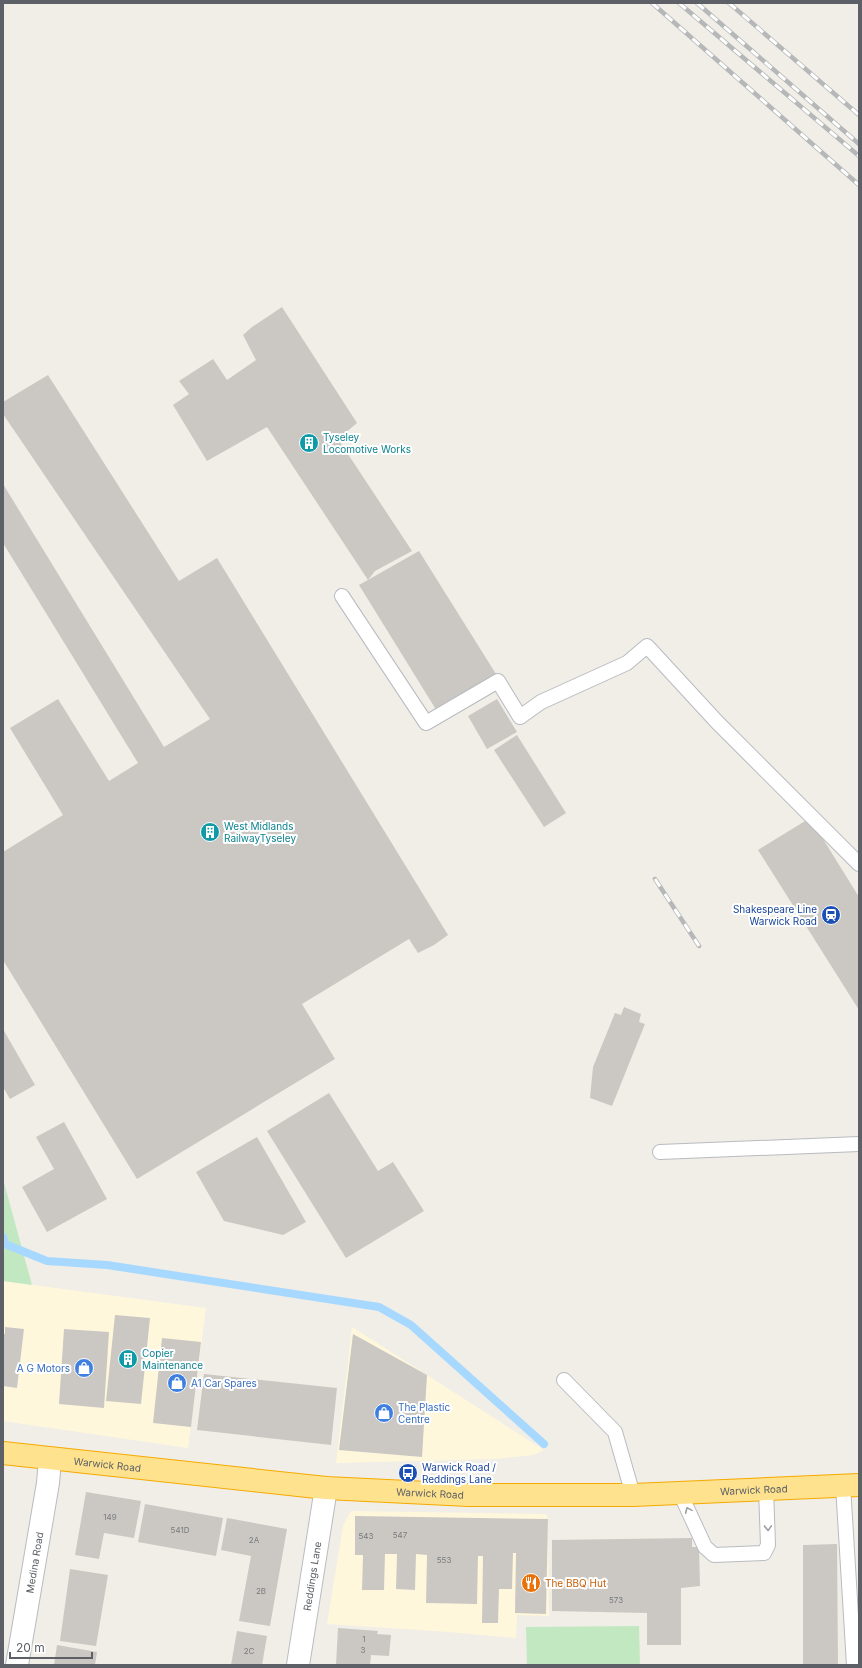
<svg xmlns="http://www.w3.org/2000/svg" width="862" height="1668" viewBox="0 0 862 1668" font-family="Inter,sans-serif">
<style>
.commercial{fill:#fff7dc}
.green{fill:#c2e8c2}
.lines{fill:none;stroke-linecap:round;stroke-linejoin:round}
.stream{stroke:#a7d8ff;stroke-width:8}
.building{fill:#cbc8c3}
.lane-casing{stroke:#b8bbc0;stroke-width:16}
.street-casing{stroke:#b8bbc0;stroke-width:24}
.secondary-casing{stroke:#b9bcc2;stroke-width:24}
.highway-casing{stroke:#f6a900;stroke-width:24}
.lane{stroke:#fff;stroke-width:14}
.street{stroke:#fff;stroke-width:22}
.secondary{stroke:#fff;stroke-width:22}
.highway{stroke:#ffe28e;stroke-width:22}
.rail-casing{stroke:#b6b7b8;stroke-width:4.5}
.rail{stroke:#fff;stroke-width:3;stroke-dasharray:9;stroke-linecap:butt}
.oneway{stroke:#9ea0a4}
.labels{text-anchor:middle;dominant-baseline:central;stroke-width:4;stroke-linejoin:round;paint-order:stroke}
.number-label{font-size:8px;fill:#787b7e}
.culture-label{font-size:10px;fill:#0d838f;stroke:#fff;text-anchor:start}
.transit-label{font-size:10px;fill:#164399;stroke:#fff;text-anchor:end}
.shop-label{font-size:10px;fill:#366cbe;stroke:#fff;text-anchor:start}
.street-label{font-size:10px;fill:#5d6167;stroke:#fff}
.food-label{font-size:10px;fill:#c56008;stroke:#fff;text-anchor:start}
</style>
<rect width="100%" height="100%" fill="#f0eee6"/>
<!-- commercial -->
<path class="commercial" d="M 3,1281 L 206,1308 L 188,1448 L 3,1421 Z
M 352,1327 L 544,1450 L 534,1455 L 494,1459 L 336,1463 Z
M 351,1511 L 546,1514 L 548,1519 L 549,1616 L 517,1615 L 516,1638 L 449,1632 L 327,1624 L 343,1526 Z"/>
<!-- green -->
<path class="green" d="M 3,1179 L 32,1285 L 3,1281 Z
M 639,1626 L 640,1665 L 527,1665 L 526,1627 Z"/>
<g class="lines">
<!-- stream -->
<path class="stream" d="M 3,1237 L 5,1244 L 47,1261 L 107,1265 L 379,1307 L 411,1325 L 544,1444"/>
</g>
<!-- building -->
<path class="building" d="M 282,307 L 357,423 L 338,439 L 412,551 L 375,571 L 368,580 L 267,427 L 207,461 L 173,405 L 189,394 L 179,381 L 213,359 L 227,380 L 256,360 L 243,335 L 252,327 Z
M 48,375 L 179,581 L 217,558 L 448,935 L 434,945 L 418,953 L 409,939 L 302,1004 L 335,1059 L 137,1179 L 3,960 L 3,852 L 63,815 L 10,728 L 58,699 L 109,781 L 138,763 L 3,543 L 3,484 L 164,747 L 210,719 L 3,414 L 3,402 Z
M 419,551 L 501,682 L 440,716 L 359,585 Z
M 497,699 L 517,732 L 487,749 L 468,716 Z
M 517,735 L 566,813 L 544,827 L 494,750 Z
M 810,818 L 859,897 L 859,1010 L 758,850 Z
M 624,1007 L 641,1014 L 639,1022 L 645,1024 L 612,1106 L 590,1098 L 593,1067 L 615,1013 L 621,1015 Z
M 3,1029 L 35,1085 L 10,1099 L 3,1087 Z
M 329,1093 L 378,1171 L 393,1162 L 424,1211 L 346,1258 L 267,1131 Z
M 64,1122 L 107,1199 L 47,1232 L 22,1187 L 54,1169 L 36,1137 Z
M 257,1137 L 306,1222 L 283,1235 L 224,1221 L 196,1172 Z
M 115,1315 L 150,1318 L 141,1404 L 106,1401 Z
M 5,1327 L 24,1329 L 17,1388 L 3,1386 L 3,1334 L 5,1334 Z
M 64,1329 L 109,1332 L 104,1408 L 59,1404 Z
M 353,1334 L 427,1375 L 422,1457 L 339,1450 Z
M 162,1338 L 201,1342 L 191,1427 L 153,1423 Z
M 204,1374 L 337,1388 L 331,1445 L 197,1430 Z
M 86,1492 L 141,1501 L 134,1538 L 104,1533 L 99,1559 L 75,1555 Z
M 145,1504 L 223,1518 L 216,1556 L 138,1542 Z
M 355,1516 L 548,1519 L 546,1614 L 515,1613 L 516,1553 L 513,1553 L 512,1589 L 499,1589 L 498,1623 L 482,1623 L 483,1556 L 478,1556 L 477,1604 L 426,1603 L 427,1555 L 416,1554 L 415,1590 L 396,1589 L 397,1554 L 385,1554 L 384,1590 L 362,1590 L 363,1555 L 355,1555 Z
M 227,1518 L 287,1529 L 270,1626 L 239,1621 L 251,1556 L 221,1550 Z
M 692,1538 L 692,1547 L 699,1547 L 700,1586 L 681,1588 L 681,1645 L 647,1645 L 647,1613 L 552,1611 L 552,1540 Z
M 837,1544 L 838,1665 L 803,1665 L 803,1545 Z
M 70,1569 L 108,1575 L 96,1646 L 60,1641 Z
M 338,1628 L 378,1631 L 377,1634 L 391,1635 L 389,1656 L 371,1655 L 370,1665 L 336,1665 Z
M 237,1631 L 267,1636 L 262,1665 L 231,1665 Z
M 57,1645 L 97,1652 L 95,1665 L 54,1665 Z"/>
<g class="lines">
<!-- lane casing -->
<g class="lane-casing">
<path id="lane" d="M 342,596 L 426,723 L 498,681 L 520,717 L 541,702 L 627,663 L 647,646 L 717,722 L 859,864
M 660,1152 L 859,1144
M 564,1380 L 615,1432 L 633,1495
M 843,1485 L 854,1665
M 680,1493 L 705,1547 L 714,1555 L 764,1553 L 768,1545 L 766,1489"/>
</g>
<!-- street casing -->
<g class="street-casing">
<g id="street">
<path id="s1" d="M 17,1665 L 48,1483 L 50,1459"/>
</g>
</g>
<!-- secondary casing -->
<g class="secondary-casing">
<g id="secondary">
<path id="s2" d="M 298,1665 L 326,1488"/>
</g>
</g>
<!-- highway casing -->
<g class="highway-casing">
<g id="highway">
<path id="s3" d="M 3,1453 L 326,1488 L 469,1495 L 633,1495 L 859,1485"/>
</g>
</g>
<!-- lane -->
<use href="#lane" class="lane"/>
<!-- street -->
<use href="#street" class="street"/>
<!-- secondary -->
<use href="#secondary" class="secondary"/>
<!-- highway -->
<use href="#highway" class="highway"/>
<!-- rail casing -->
<g class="rail-casing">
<path id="rail" d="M 652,3 L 859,185
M 679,3 L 859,156
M 697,3 L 859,144
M 729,3 L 859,115
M 655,879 L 699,946"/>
</g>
<!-- rail -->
<use href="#rail" class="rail"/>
</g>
<!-- one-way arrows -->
<defs><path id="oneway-chevron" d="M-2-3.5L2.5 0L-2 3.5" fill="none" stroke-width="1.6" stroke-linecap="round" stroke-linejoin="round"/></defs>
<g class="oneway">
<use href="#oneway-chevron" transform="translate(688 1510) rotate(-114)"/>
<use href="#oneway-chevron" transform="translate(768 1528) rotate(88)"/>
</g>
<!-- icons -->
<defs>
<g id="building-disc" transform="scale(1)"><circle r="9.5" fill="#0f9aa8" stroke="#fff"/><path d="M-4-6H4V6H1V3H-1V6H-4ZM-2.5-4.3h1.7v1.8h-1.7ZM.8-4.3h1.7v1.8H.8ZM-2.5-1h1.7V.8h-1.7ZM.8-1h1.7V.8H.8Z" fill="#fff"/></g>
<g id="station-disc" transform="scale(1)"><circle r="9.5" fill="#1a4fb4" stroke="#fff"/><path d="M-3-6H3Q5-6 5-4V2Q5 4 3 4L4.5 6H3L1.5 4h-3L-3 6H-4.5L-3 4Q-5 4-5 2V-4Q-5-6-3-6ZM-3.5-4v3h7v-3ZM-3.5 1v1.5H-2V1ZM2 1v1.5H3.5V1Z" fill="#fff"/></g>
<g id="shop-disc" transform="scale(1)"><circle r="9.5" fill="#3f7fe0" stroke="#fff"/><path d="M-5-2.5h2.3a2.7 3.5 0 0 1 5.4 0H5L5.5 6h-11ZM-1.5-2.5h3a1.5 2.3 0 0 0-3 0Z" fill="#fff"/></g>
<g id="bus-disc" transform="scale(1)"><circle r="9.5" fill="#1a4fb4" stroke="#fff"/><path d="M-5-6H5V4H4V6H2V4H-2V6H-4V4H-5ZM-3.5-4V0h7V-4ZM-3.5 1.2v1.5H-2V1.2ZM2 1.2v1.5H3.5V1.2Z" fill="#fff"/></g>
<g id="restaurant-disc" transform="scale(1)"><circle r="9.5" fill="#e8710a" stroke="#fff"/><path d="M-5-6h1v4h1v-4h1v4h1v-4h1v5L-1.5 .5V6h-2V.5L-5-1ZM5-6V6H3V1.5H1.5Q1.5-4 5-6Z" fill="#fff"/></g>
</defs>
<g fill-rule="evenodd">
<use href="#building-disc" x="309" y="443"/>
<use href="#building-disc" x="210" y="832"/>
<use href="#station-disc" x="831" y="915"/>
<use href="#building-disc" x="128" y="1359"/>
<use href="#shop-disc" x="84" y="1368"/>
<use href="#shop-disc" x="177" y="1383"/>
<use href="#shop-disc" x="384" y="1413"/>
<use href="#bus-disc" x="408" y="1473"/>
<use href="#restaurant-disc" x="531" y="1583"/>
</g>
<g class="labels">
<!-- number labels -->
<g class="number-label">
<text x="110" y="1517">149</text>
<text x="180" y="1530">541D</text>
<text x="400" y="1535">547</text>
<text x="366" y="1536">543</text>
<text x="254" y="1540">2A</text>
<text x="444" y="1560">553</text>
<text x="261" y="1591">2B</text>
<text x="616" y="1600">573</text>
<text x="364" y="1639">1</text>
<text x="363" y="1650">3</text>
<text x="249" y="1651">2C</text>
</g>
<!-- culture labels -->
<g class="culture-label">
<text x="323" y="437">Tyseley<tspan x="323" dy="12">Locomotive Works</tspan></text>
<text x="224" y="826">West Midlands<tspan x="224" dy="12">RailwayTyseley</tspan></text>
<text x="142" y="1353">Copier<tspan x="142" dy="12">Maintenance</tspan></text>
</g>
<!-- transit labels -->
<g class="transit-label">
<text x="817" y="909">Shakespeare Line<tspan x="817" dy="12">Warwick Road</tspan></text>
<text x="422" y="1467" text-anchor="start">Warwick Road /<tspan x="422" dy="12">Reddings Lane</tspan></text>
</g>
<!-- shop labels -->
<g class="shop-label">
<text x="70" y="1368" text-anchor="end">A G Motors</text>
<text x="191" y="1383">A1 Car Spares</text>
<text x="398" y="1407">The Plastic<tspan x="398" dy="12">Centre</tspan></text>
</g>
<!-- street labels -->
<g class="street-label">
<text stroke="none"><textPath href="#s3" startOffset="105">Warwick Road</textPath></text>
<text stroke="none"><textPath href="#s3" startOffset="753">Warwick Road</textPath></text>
<text stroke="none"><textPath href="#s3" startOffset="429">Warwick Road</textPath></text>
<text stroke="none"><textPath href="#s1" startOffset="104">Medina Road</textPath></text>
<text stroke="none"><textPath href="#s2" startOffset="90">Reddings Lane</textPath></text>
</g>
<!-- food labels -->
<g class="food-label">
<text x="545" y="1583">The BBQ Hut</text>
</g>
</g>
<!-- border -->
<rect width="862" height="1668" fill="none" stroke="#5d6167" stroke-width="8"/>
<!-- scale -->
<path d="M10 1652v6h82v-6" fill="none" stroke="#5d6167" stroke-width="2"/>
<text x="16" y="1652" font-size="12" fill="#5d6167" stroke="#ffffff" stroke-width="3" paint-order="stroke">20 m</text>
</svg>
